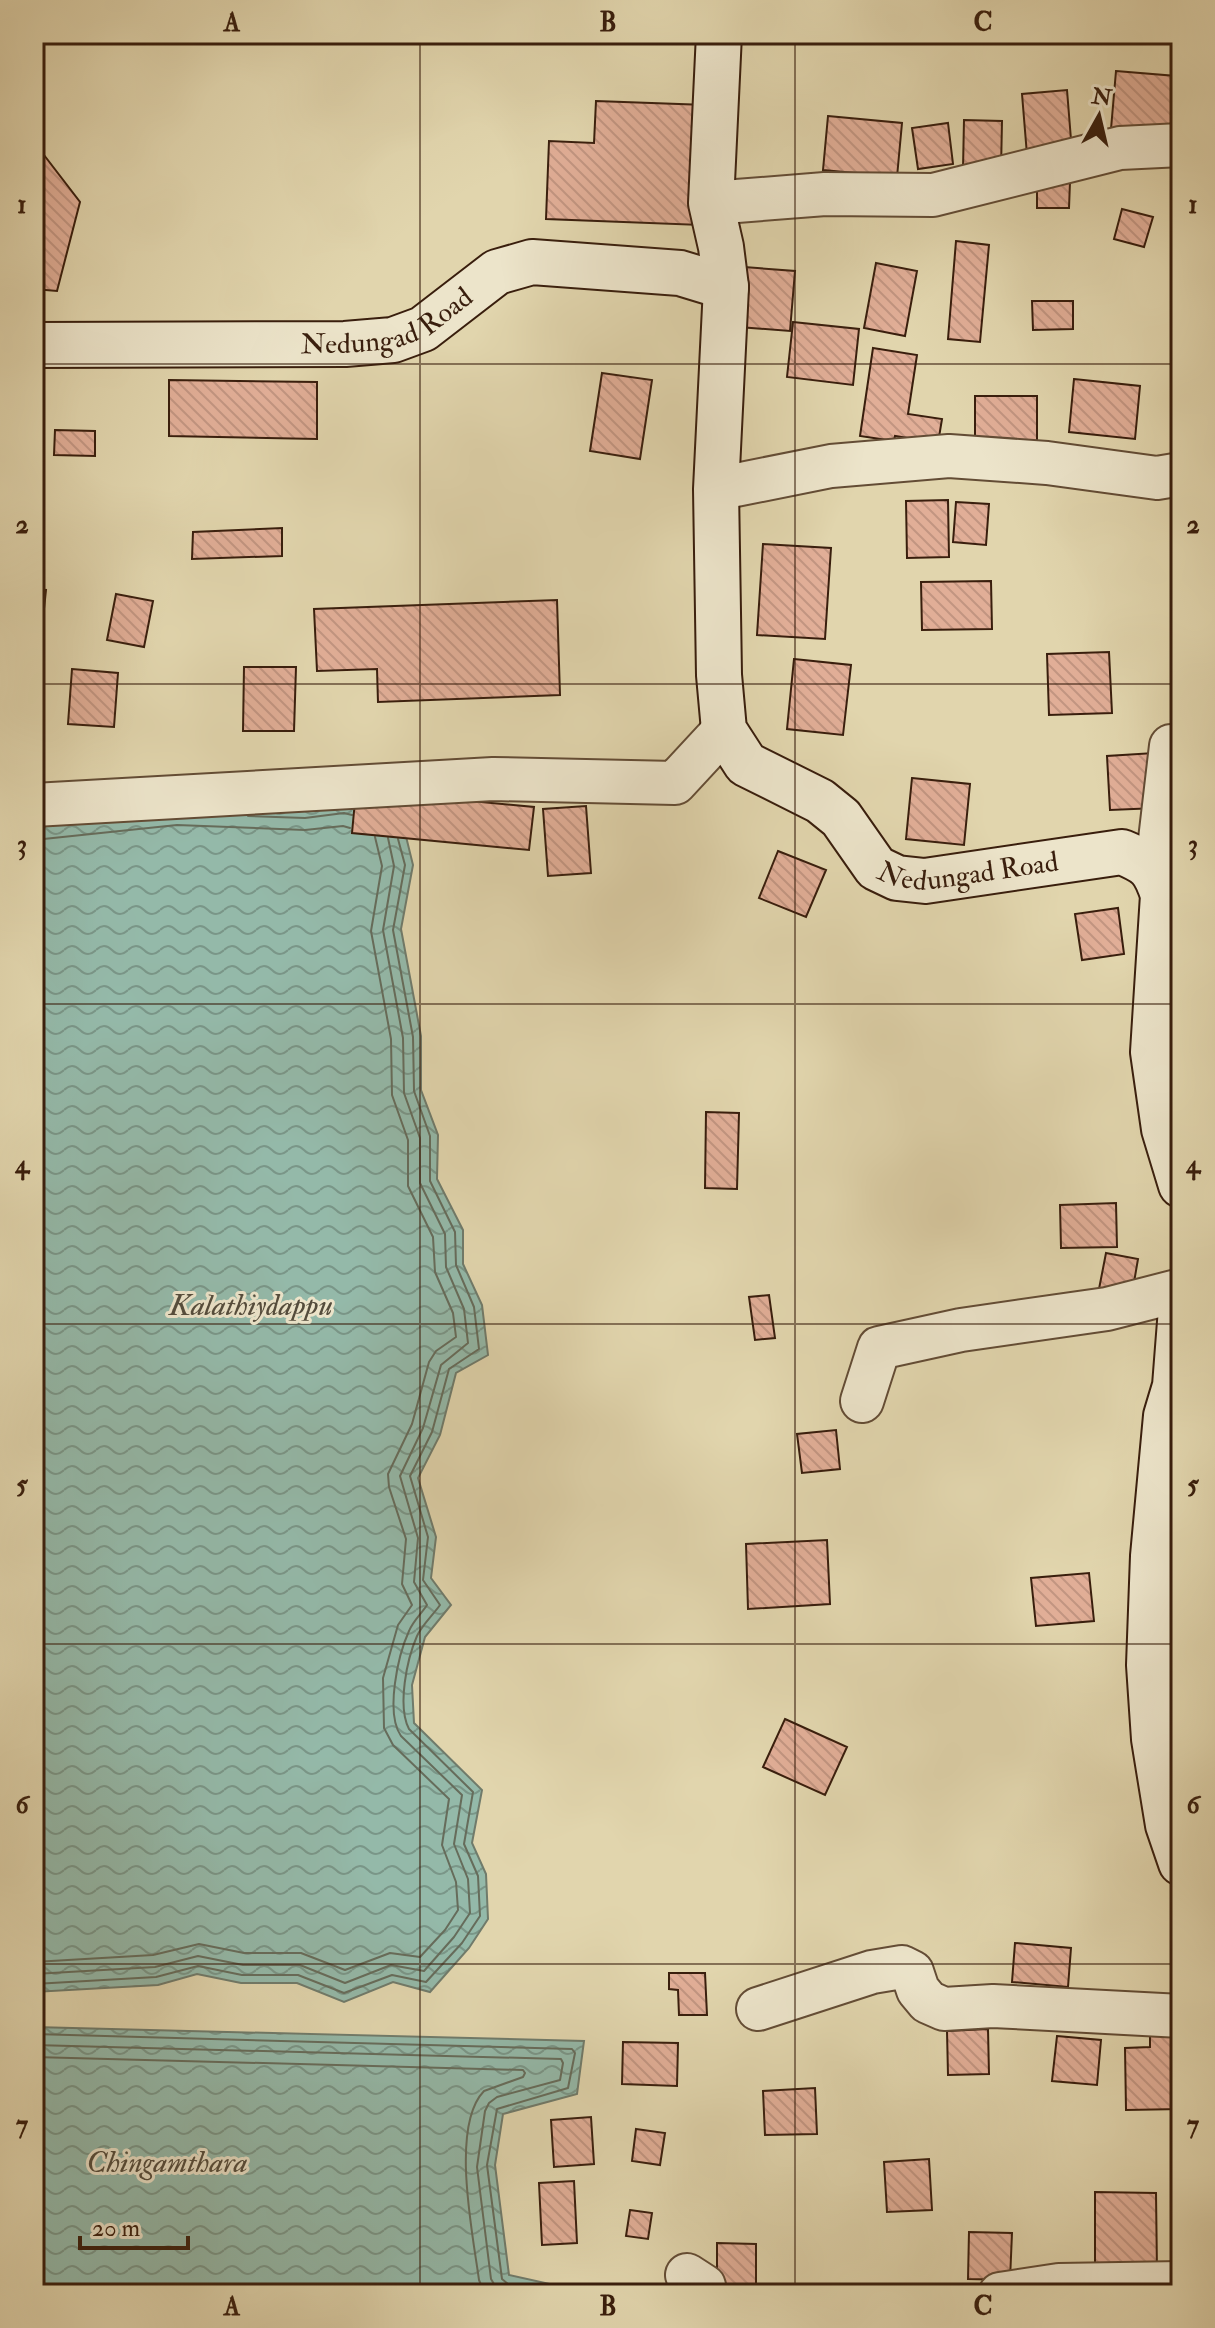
<svg xmlns="http://www.w3.org/2000/svg" width="1215" height="2328" viewBox="0 0 1215 2328" font-family="'IM FELL Double Pica',serif">
<style>
.water{fill:url(#water-waves);stroke:#707b6b;stroke-width:2}
.lines{fill:none;stroke-linecap:round;stroke-linejoin:round}
.shore{stroke:#666c5b;stroke-width:2}
.stream{stroke:#707b6b;stroke-width:11}
.building{fill:url(#building-back-hatch);stroke:#391e0d;stroke-width:2}
.street-casing{stroke:#634c35;stroke-width:46}
.secondary-casing{stroke:#391e0d;stroke-width:48}
.street{stroke:#ece4ca;stroke-width:42}
.secondary{stroke:#ece4ca;stroke-width:44}
.grid{fill:none;stroke:#391e0d;stroke-width:2;stroke-opacity:0.55}
.labels{text-anchor:middle;dominant-baseline:central;stroke-width:6;stroke-linejoin:round;paint-order:stroke}
.street-label{font-size:28px;fill:#391e0d;stroke:#ece4ca}
.water-label{font-size:30px;font-style:italic;fill:#544c3c;stroke:#ece4ca}
.neatline{fill:none;stroke:#391e0d;stroke-width:3}
.grid-label{font-size:26px;text-anchor:middle;font-weight:bold;fill:#391e0d}
</style>
<defs>
<pattern id="water-waves" width="16" height="10" patternUnits="userSpaceOnUse" patternTransform="scale(2)"><rect width="16" height="10" fill="#94b9a9"/><path d="M0 5q4-4 8 0t8 0" fill="none" stroke="#7a9688"/></pattern>
<pattern id="building-back-hatch" width="6" height="6" patternUnits="userSpaceOnUse" patternTransform="scale(2)"><rect width="6" height="6" fill="#e1ae97"/><path d="M-1 5l2 2M0 0l6 6M5-1l2 2" fill="none" stroke="#c29581"/></pattern>
</defs>
<rect width="100%" height="100%" fill="#e1d5ad"/>
<filter id="stains"><feTurbulence type="fractalNoise" baseFrequency=".0025" numOctaves="4"/><feColorMatrix values="0 0 0 0 .2 0 0 0 0 .09 0 0 0 0 .02 0 0 0 .5 -.17"/></filter>
<radialGradient id="worn" r=".72"><stop offset=".6" stop-color="#630" stop-opacity="0"/><stop offset="1" stop-color="#630" stop-opacity=".3"/></radialGradient>
<!-- water -->
<path class="water" d="M 305,800 L 400,812 L 413,865 L 401,929 L 421,1036 L 421,1090 L 438,1135 L 437,1179 L 463,1230 L 463,1264 L 482,1305 L 488,1355 L 456,1373 L 440,1435 L 418,1478 L 436,1537 L 431,1578 L 451,1605 L 425,1637 L 412,1685 L 414,1723 L 482,1790 L 472,1843 L 486,1874 L 488,1919 L 469,1948 L 430,1992 L 393,1982 L 344,2002 L 297,1983 L 241,1983 L 197,1974 L 158,1985 L 34,1992 L 34,810 Z
M 34,2027 L 584,2041 L 577,2094 L 503,2114 L 495,2165 L 509,2275 L 554,2285 L 645,2294 L 34,2294 Z"/>
<g class="lines">
<!-- shore -->
<path class="shore" d="M 248,816 L 305,818 L 344,813 L 352,815
M 34,840 L 177,825 L 305,830 L 343,826 L 350,828
M 34,1962 L 153,1955 L 199,1944 L 244,1953 L 301,1953 L 345,1970 L 390,1953 L 420,1957 L 445,1930 L 458,1910 L 456,1882 L 442,1845 L 449,1799 L 393,1745 L 384,1728 L 383,1678 L 398,1625 L 412,1605 L 402,1584 L 406,1539 L 389,1487 L 388,1474 L 412,1424 L 429,1362 L 436,1351 L 456,1337 L 453,1313 L 435,1272 L 433,1237 L 408,1186 L 408,1140 L 392,1095 L 391,1039 L 371,931 L 382,866 L 375,837
M 34,1974 L 155,1967 L 198,1956 L 243,1965 L 300,1965 L 345,1983 L 391,1965 L 424,1971 L 454,1937 L 470,1913 L 468,1879 L 454,1844 L 462,1795 L 401,1736 C 385,1713 398,1655 409,1631 C 413,1621 422,1613 427,1605 L 414,1582 L 418,1538 L 400,1476 L 423,1428 L 441,1365 L 468,1343 L 464,1309 L 446,1267 L 445,1234 L 420,1183 L 420,1138 L 404,1093 L 403,1038 L 383,930 L 394,866 L 388,838
M 34,1984 L 156,1977 L 198,1966 L 242,1975 L 298,1975 L 344,1993 L 392,1975 L 426,1982 L 462,1943 L 480,1916 L 478,1876 L 464,1844 L 473,1792 L 409,1729 C 397,1706 407,1659 417,1636 C 422,1625 433,1615 440,1605 L 423,1580 L 428,1537 L 410,1476 L 432,1432 L 449,1369 L 479,1349 L 474,1307 L 456,1265 L 455,1232 L 430,1181 L 430,1136 L 414,1091 L 413,1037 L 393,930 L 405,865 L 398,839
M 34,2034 L 572,2049 L 575,2053 L 568,2088 L 497,2109 L 487,2165 L 502,2279 L 508,2284 L 568,2294
M 34,2045 L 561,2059 L 563,2063 L 560,2080 L 497,2097 L 489,2103 L 485,2111 L 477,2167 L 491,2279 L 497,2289 L 508,2294
M 34,2057 L 523,2070 L 525,2073 L 523,2077 L 484,2091 C 450,2126 473,2235 479,2280 L 485,2294"/>
<!-- stream -->
<path class="stream" d="M 259,34 L 268,37 L 270,34"/>
</g>
<!-- building -->
<path class="building" d="M 1116,71 L 1176,76 L 1171,134 L 1111,129 Z
M 1067,90 L 1072,152 L 1027,155 L 1022,94 Z
M 596,101 L 706,105 L 701,225 L 546,219 L 549,141 L 594,143 Z
M 828,116 L 902,123 L 897,177 L 823,170 Z
M 964,120 L 1002,121 L 1001,170 L 963,169 Z
M 948,123 L 953,164 L 918,169 L 912,128 Z
M 34,142 L 80,202 L 57,291 L 34,289 Z
M 1037,181 L 1070,182 L 1069,208 L 1037,208 Z
M 1122,209 L 1153,217 L 1144,247 L 1114,239 Z
M 956,241 L 989,245 L 980,342 L 948,339 Z
M 876,263 L 917,271 L 905,336 L 864,328 Z
M 744,267 L 795,271 L 790,331 L 739,327 Z
M 1032,301 L 1073,301 L 1073,329 L 1033,330 Z
M 793,322 L 859,329 L 853,385 L 787,377 Z
M 873,348 L 917,355 L 908,414 L 942,419 L 938,443 L 895,436 L 894,441 L 860,436 Z
M 602,373 L 652,380 L 640,459 L 590,451 Z
M 1074,379 L 1140,386 L 1135,439 L 1069,432 Z
M 169,380 L 317,382 L 317,439 L 169,436 Z
M 975,396 L 1037,396 L 1037,442 L 975,442 Z
M 55,430 L 95,431 L 95,456 L 54,455 Z
M 948,500 L 949,557 L 907,558 L 906,501 Z
M 956,502 L 989,504 L 986,545 L 953,542 Z
M 282,528 L 282,556 L 192,559 L 193,532 Z
M 763,544 L 831,548 L 825,639 L 757,635 Z
M 991,581 L 992,629 L 922,630 L 921,582 Z
M 34,589 L 46,590 L 44,609 L 34,608 Z
M 116,594 L 153,601 L 144,647 L 107,640 Z
M 557,600 L 560,695 L 378,702 L 377,669 L 317,671 L 314,609 Z
M 1109,652 L 1112,713 L 1049,715 L 1047,654 Z
M 794,659 L 851,665 L 843,735 L 787,729 Z
M 1181,661 L 1181,697 L 1175,662 Z
M 244,667 L 296,667 L 294,731 L 243,731 Z
M 72,669 L 118,673 L 114,727 L 68,724 Z
M 1154,753 L 1157,808 L 1110,810 L 1107,756 Z
M 912,778 L 970,784 L 964,845 L 906,839 Z
M 356,790 L 534,807 L 529,850 L 352,833 Z
M 586,806 L 591,873 L 548,876 L 543,809 Z
M 778,851 L 826,870 L 806,917 L 759,898 Z
M 1118,908 L 1124,954 L 1082,960 L 1075,914 Z
M 706,1112 L 739,1113 L 737,1189 L 705,1188 Z
M 1116,1203 L 1117,1247 L 1061,1248 L 1060,1205 Z
M 1106,1253 L 1138,1259 L 1132,1294 L 1099,1289 Z
M 769,1295 L 775,1338 L 755,1340 L 749,1297 Z
M 836,1430 L 840,1469 L 802,1473 L 797,1434 Z
M 1176,1517 L 1181,1517 L 1181,1573 L 1172,1572 Z
M 827,1540 L 830,1604 L 748,1609 L 746,1544 Z
M 1089,1573 L 1094,1621 L 1036,1626 L 1031,1578 Z
M 785,1719 L 847,1747 L 825,1795 L 763,1767 Z
M 1015,1943 L 1071,1948 L 1068,1987 L 1012,1982 Z
M 669,1973 L 705,1973 L 707,2015 L 679,2015 L 678,1990 L 669,1989 Z
M 988,2029 L 989,2074 L 948,2075 L 947,2031 Z
M 1150,2035 L 1181,2035 L 1181,2109 L 1126,2110 L 1125,2048 L 1150,2047 Z
M 1057,2036 L 1101,2040 L 1097,2085 L 1052,2081 Z
M 623,2042 L 678,2043 L 677,2086 L 622,2084 Z
M 815,2088 L 817,2134 L 765,2135 L 763,2091 Z
M 591,2117 L 594,2164 L 554,2167 L 551,2120 Z
M 636,2129 L 665,2133 L 660,2165 L 632,2161 Z
M 929,2159 L 932,2210 L 887,2212 L 884,2162 Z
M 574,2181 L 577,2243 L 542,2245 L 539,2183 Z
M 1095,2192 L 1156,2193 L 1157,2271 L 1095,2271 Z
M 630,2210 L 652,2213 L 648,2239 L 626,2236 Z
M 969,2232 L 1012,2233 L 1010,2280 L 968,2279 Z
M 717,2243 L 756,2244 L 756,2294 L 717,2294 Z"/>
<g class="lines">
<!-- street casing -->
<g class="street-casing">
<path id="street" d="M 711,203 L 825,194 L 933,195 L 1120,148 L 1181,145
M 716,489 L 831,466 L 949,456 L 1047,463 L 1157,478 L 1181,474
M 34,805 L 493,779 L 675,783 L 724,730
M 1156,874 L 1171,746
M 862,1401 L 879,1348 L 961,1330 L 1107,1309 L 1181,1290
M 758,2009 L 872,1972 L 902,1967 L 912,1972 L 918,1990 L 928,2002 L 944,2009 L 993,2006 L 1181,2016
M 687,2275 L 704,2286 L 706,2294
M 1000,2294 L 1059,2285 L 1181,2283"/>
</g>
<!-- secondary casing -->
<g class="secondary-casing">
<g id="secondary">
<path id="s1" d="M 719,34 L 711,203 L 721,247 L 726,287 L 716,489 L 719,675 L 724,730 L 746,764 L 820,801 L 841,818 L 876,868 L 897,878 L 925,881 L 1122,852 C 1148,863 1154,867 1163,895 L 1153,1052 L 1164,1129 L 1181,1185"/>
<path id="s2" d="M 34,345 L 345,344 L 393,340 L 423,329 L 497,272 L 532,262 L 680,273 L 726,287"/>
<path d="M 1181,1309 L 1175,1386 L 1166,1416 L 1153,1556 L 1149,1665 L 1154,1739 L 1168,1825 L 1181,1863"/>
</g>
</g>
<!-- street -->
<use href="#street" class="street"/>
<!-- secondary -->
<use href="#secondary" class="secondary"/>
</g>
<!-- grid -->
<path class="grid" d="M 420,34 L 420,2294M 795,34 L 795,2294M 34,364 L 1181,364M 34,684 L 1181,684M 34,1004 L 1181,1004M 34,1324 L 1181,1324M 34,1644 L 1181,1644M 34,1964 L 1181,1964"/>
<g class="labels">
<!-- street labels -->
<g class="street-label">
<text stroke="none"><textPath href="#s2" startOffset="358">Nedungad Road</textPath></text>
<text stroke="none"><textPath href="#s1" startOffset="1004">Nedungad Road</textPath></text>
</g>
<!-- water labels -->
<g class="water-label">
<text x="251" y="1305">Kalathiydappu</text>
<text x="167" y="2162">Chingamthara</text>
</g>
</g>
<!-- margin -->
<rect width="1215" height="2328" fill="none" stroke="#e1d5ad" stroke-width="88"/>
<!-- north arrow -->
<g transform="translate(1099 116) rotate(8)" stroke="#ece4ca" stroke-width="6" paint-order="stroke">
<path d="M0-6L14 30L0 20L-14 30Z" fill="#391e0d"/>
<text y="-12" font-size="22" font-weight="bold" text-anchor="middle" fill="#391e0d">N</text>
</g>
<!-- scale -->
<path d="M80 2236v12h108v-12" fill="none" stroke="#391e0d" stroke-width="4"/>
<text x="92" y="2236" font-size="24" fill="#391e0d" stroke="#ece4ca" stroke-width="6" paint-order="stroke">20 m</text>
<rect x="44" y="44" width="1127" height="2240" class="neatline"/>
<g class="grid-label">
<text x="232" y="31">A</text>
<text x="608" y="31">B</text>
<text x="983" y="31">C</text>
<text x="22" y="213">1</text>
<text x="1193" y="213">1</text>
<text x="22" y="533">2</text>
<text x="1193" y="533">2</text>
<text x="22" y="853">3</text>
<text x="1193" y="853">3</text>
<text x="22" y="1173">4</text>
<text x="1193" y="1173">4</text>
<text x="22" y="1493">5</text>
<text x="1193" y="1493">5</text>
<text x="22" y="1813">6</text>
<text x="1193" y="1813">6</text>
<text x="22" y="2133">7</text>
<text x="1193" y="2133">7</text>
<text x="232" y="2315">A</text>
<text x="608" y="2315">B</text>
<text x="983" y="2315">C</text>
</g>
<rect width="100%" height="100%" filter="url(#stains)"/>
<rect width="100%" height="100%" fill="url(#worn)"/>
</svg>
